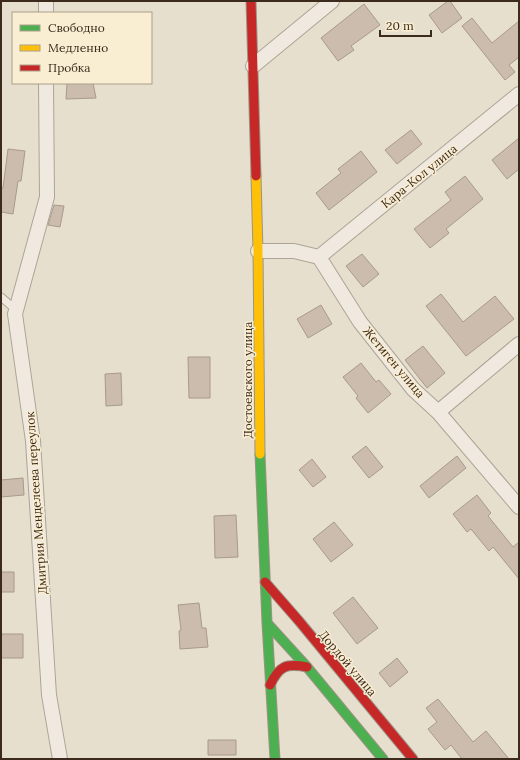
<svg xmlns="http://www.w3.org/2000/svg" width="520" height="760" viewBox="0 0 520 760" font-family="Lora,serif">
<style>
.building{fill:#cbbcad;stroke:#a89a8c}
.lines{fill:none;stroke-linecap:round;stroke-linejoin:round}
.lane-casing{stroke:#aca496;stroke-width:9}
.street-casing{stroke:#aca496;stroke-width:16}
.fast-casing{stroke:#9c9386;stroke-width:11}
.slow-casing{stroke:#9c9386;stroke-width:11}
.jam-casing{stroke:#9c9386;stroke-width:11}
.lane{stroke:#efe9df;stroke-width:7}
.street{stroke:#efe9df;stroke-width:14}
.fast{stroke:#4caf50;stroke-width:9}
.slow{stroke:#ffc107;stroke-width:9}
.jam{stroke:#c62828;stroke-width:9}
.labels{text-anchor:middle;dominant-baseline:central;stroke-width:3;stroke-linejoin:round;paint-order:stroke}
.street-label{font-size:12px;fill:#3c2b1d;stroke:#f9edd2}
</style>
<rect width="100%" height="100%" fill="#e7dfcd"/>
<!-- building -->
<path class="building" d="M 448,1 L 450,1 L 462,18 L 442,33 L 429,15 Z
M 364,4 L 380,25 L 351,46 L 354,50 L 338,61 L 321,38 Z
M 472,18 L 492,43 L 519,21 L 519,57 L 509,65 L 515,72 L 505,80 L 462,26 Z
M 67,83 L 93,83 L 96,98 L 66,99 Z
M 411,130 L 422,144 L 397,164 L 385,150 Z
M 519,138 L 519,169 L 507,179 L 492,160 Z
M 8,149 L 25,151 L 21,181 L 18,181 L 13,214 L 1,212 L 1,188 L 3,188 Z
M 361,151 L 377,172 L 329,210 L 316,193 L 341,173 L 338,169 Z
M 465,176 L 483,199 L 446,229 L 449,233 L 430,248 L 414,229 L 451,200 L 445,192 Z
M 54,205 L 64,206 L 60,227 L 48,225 Z
M 362,254 L 379,274 L 363,287 L 346,266 Z
M 441,294 L 463,322 L 495,296 L 514,319 L 466,356 L 426,306 Z
M 321,305 L 332,324 L 308,338 L 297,319 Z
M 423,346 L 445,373 L 427,388 L 405,360 Z
M 188,357 L 210,357 L 210,398 L 189,398 Z
M 361,363 L 376,382 L 379,380 L 391,394 L 368,413 L 356,398 L 358,396 L 343,377 Z
M 121,373 L 122,405 L 106,406 L 105,374 Z
M 366,446 L 383,467 L 369,478 L 352,457 Z
M 457,456 L 466,468 L 429,498 L 420,486 Z
M 312,459 L 326,477 L 313,487 L 299,470 Z
M 23,478 L 24,495 L 1,497 L 1,480 Z
M 477,495 L 491,513 L 488,516 L 513,547 L 519,542 L 519,579 L 493,547 L 489,551 L 471,529 L 467,532 L 453,514 Z
M 236,515 L 238,557 L 215,558 L 214,516 Z
M 334,522 L 353,545 L 331,562 L 313,539 Z
M 1,572 L 14,572 L 14,592 L 1,592 Z
M 353,597 L 378,628 L 357,644 L 333,613 Z
M 199,603 L 202,628 L 206,628 L 208,647 L 180,649 L 179,631 L 181,630 L 178,605 Z
M 1,634 L 23,634 L 23,658 L 1,658 Z
M 397,658 L 408,672 L 390,687 L 379,673 Z
M 438,699 L 473,742 L 486,731 L 509,759 L 462,759 L 451,745 L 445,750 L 428,729 L 437,722 L 426,708 Z
M 208,740 L 236,740 L 236,755 L 208,755 Z"/>
<g class="lines">
<!-- lane casing -->
<g class="lane-casing">
<path id="lane" d="M 1,297 L 16,310"/>
</g>
<!-- street casing -->
<g class="street-casing">
<path id="street" d="M 46,1 L 46,13
M 253,66 L 332,1
M 46,83 L 47,197 L 15,314 L 33,441 L 49,695 L 60,759
M 258,251 L 294,251 L 319,257 L 360,322 L 413,389 L 438,412 L 519,507
M 319,257 L 519,94
M 438,412 L 519,344"/>
</g>
<!-- fast casing -->
<g class="fast-casing">
<path id="fast" d="M 260,454 L 267,623 L 275,759
M 267,623 L 307,667 L 383,759"/>
</g>
<!-- slow casing -->
<g class="slow-casing">
<path id="slow" d="M 256,176 L 258,251 L 260,454"/>
</g>
<!-- jam casing -->
<g class="jam-casing">
<path id="jam" d="M 251,1 L 256,176
M 265,582 L 299,621 L 413,759
M 270,685 C 279,666 286,663 307,667"/>
</g>
<!-- lane -->
<use href="#lane" class="lane"/>
<!-- street -->
<use href="#street" class="street"/>
<!-- fast -->
<use href="#fast" class="fast"/>
<!-- slow -->
<use href="#slow" class="slow"/>
<!-- jam -->
<use href="#jam" class="jam"/>
</g>
<g class="labels">
<!-- street labels -->
<g class="street-label">
<text transform="translate(419 176) rotate(-39)">Кара-Кол улица</text>
<text transform="translate(394 362) rotate(50)">Жетиген улица</text>
<text transform="translate(247 380) rotate(-90)">Достоевского улица</text>
<text transform="translate(36 503) rotate(-94)">Дмитрия Менделеева переулок</text>
<text transform="translate(348 663) rotate(50)">Дордой улица</text>
</g>
</g>
<!-- border -->
<rect width="520" height="760" fill="none" stroke="#3c2b1d" stroke-width="4"/>
<!-- legend -->
<rect x="12" y="12" width="140" height="72" fill="#f9edd2" stroke="#ad9f8a"/>
<rect x="20" y="25" width="20" height="6" fill="#4caf50" stroke="#ad9f8a"/>
<text x="48" y="32" font-size="12" fill="#3c2b1d">Свободно</text>
<rect x="20" y="45" width="20" height="6" fill="#ffc107" stroke="#ad9f8a"/>
<text x="48" y="52" font-size="12" fill="#3c2b1d">Медленно</text>
<rect x="20" y="65" width="20" height="6" fill="#c62828" stroke="#ad9f8a"/>
<text x="48" y="72" font-size="12" fill="#3c2b1d">Пробка</text>
<!-- scale -->
<path d="M380 30v6h51v-6" fill="none" stroke="#3c2b1d" stroke-width="2"/>
<text x="386" y="30" font-size="12" fill="#3c2b1d" stroke="#f9edd2" stroke-width="3" paint-order="stroke">20 m</text>
</svg>
